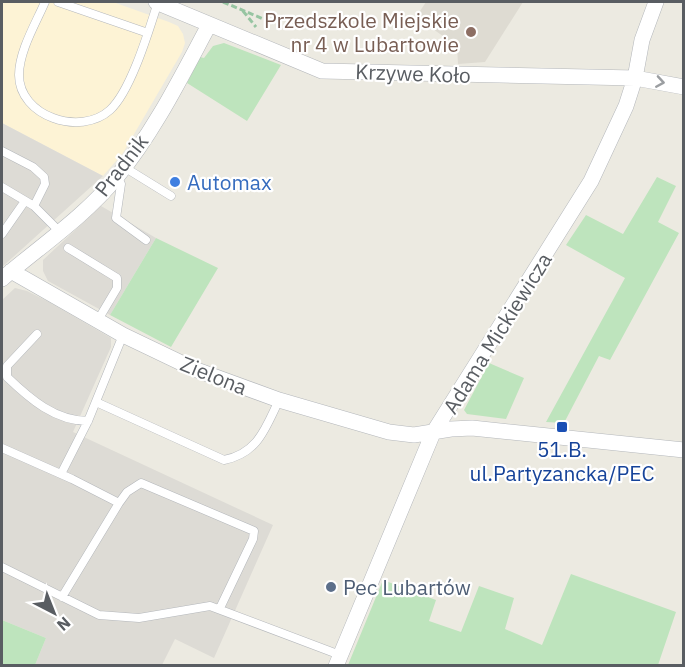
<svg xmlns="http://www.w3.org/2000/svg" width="685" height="667" viewBox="0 0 685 667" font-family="'IBM Plex Sans',sans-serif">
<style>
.commercial{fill:#fdf3d5}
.industrial{fill:#dddbd5}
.education{fill:#dedbd2}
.green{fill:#bee4bd}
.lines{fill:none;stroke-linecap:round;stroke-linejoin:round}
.service-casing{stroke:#b4b7bb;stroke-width:9}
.minor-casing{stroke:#b4b7bb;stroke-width:16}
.path{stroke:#97c5a2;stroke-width:3;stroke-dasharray:6 3;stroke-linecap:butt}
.service{stroke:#fff;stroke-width:8}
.minor{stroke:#fff;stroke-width:15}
.oneway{stroke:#9b9ea1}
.education-dot{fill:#8d6e63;stroke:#fff;stroke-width:2}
.shop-dot{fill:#3f7fe0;stroke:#fff;stroke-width:2}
.transit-dot{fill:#1a4fb4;stroke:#fff;stroke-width:2}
.service-dot{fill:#5c6f8a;stroke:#fff;stroke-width:2}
.labels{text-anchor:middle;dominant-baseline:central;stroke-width:4.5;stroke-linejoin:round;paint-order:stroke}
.education-label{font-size:21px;fill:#785e54;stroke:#fff;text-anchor:end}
.street-label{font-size:21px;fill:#595d62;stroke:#fff}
.shop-label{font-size:21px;fill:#366cbe;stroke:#fff;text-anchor:start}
.transit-label{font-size:21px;fill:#164399;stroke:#fff}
.service-label{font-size:21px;fill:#4e5e75;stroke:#fff;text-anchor:start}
</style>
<rect width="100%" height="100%" fill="#eceae1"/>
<!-- commercial -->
<path class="commercial" d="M 2,2 L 113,2 L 169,22 L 178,26 L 183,34 L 185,43 L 182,52 L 123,153 L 103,176 L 2,123 Z"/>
<!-- industrial -->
<path class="industrial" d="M 2,123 L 103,176 L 2,267 Z
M 101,206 L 156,238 L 110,315 L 48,281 L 43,271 L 43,260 Z
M 15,288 L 27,291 L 49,302 L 111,338 L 111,347 L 73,432 L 273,525 L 214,658 L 175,639 L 162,665 L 35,665 L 46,638 L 2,620 L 2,300 Z"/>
<!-- education -->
<path class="education" d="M 426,2 L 523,2 L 485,62 L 458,64 L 457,46 L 416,17 Z"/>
<!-- green -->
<path class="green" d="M 224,43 L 281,65 L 247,121 L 187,83 L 200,57 L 204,58 L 213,46 Z
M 657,177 L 676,186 L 658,222 L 679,233 L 610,360 L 599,356 L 564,423 L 546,422 L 625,278 L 566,245 L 586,215 L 623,234 Z
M 156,238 L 218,268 L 171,347 L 110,315 Z
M 489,363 L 524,378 L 506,419 L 467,414 L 464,410 Z
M 571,574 L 676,612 L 658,665 L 348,665 L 383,580 L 436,600 L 429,621 L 461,632 L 479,586 L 514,598 L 505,629 L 542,645 Z
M 2,620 L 46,638 L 35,665 L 2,665 Z"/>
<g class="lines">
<!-- service casing -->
<g class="service-casing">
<path id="service" d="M 45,2 C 36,23 19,51 19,75 C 19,116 80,137 110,110 C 131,91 149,30 158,2
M 58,2 L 148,33
M 2,151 L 33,167 L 44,177 L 45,184 L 34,206
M 124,167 L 171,196
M 117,176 L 121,184 L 116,218 L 146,240
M 2,187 L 34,206 L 59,231
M 2,234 L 25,201
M 68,248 L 117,278 L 117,288 L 98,320
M 37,334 L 7,366 L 7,377 C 30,399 55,421 88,421
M 96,402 L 224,460 C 258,453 265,429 279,400
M 2,448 L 72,479 L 119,503
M 61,474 L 88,421 L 123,335
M 2,567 L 99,615 L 139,618 L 210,606 L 340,655
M 62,597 L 119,503 L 127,492 L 141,483 L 254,531 L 253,539 L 220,608"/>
</g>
<!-- minor casing -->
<g class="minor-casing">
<path id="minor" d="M 156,2 L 322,71 L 635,78 L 684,87
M 11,271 L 123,335 L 194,369 L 279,400 L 389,432 L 414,435 L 451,429 L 472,428 L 684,450
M 2,279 C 39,247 84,217 116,178 C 154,132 181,77 209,25
M 336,666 L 433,433 L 591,181 L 626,106 L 635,78 L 642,40 L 656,2"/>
</g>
<!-- path -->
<path class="path" d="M 223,2 L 273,23
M 243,11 L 256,27"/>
<!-- service -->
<use href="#service" class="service"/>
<!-- minor -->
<use href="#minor" class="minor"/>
</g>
<!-- one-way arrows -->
<defs><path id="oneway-chevron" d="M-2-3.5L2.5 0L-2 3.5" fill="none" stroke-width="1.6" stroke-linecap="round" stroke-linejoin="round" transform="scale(1.5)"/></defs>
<use class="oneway" href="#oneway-chevron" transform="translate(660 82) rotate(9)"/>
<!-- markers -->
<circle class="education-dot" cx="471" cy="32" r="6"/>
<circle class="shop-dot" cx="175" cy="182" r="6"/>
<rect class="transit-dot" x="556" y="421" width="12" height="12" rx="3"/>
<circle class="service-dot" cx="331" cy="587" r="6"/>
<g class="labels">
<!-- education labels -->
<g class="education-label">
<text x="459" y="20">Przedszkole Miejskie<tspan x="459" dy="24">nr 4 w Lubartowie</tspan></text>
</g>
<!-- street labels -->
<g class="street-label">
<text transform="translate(413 73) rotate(2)">Krzywe Koło</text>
<text transform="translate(121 165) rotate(-52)">Pradnik</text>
<text transform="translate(497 333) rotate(-58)">Adama Mickiewicza</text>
<text transform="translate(214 375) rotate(22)">Zielona</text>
</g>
<!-- shop labels -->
<g class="shop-label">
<text x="187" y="182">Automax</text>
</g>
<!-- transit labels -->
<g class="transit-label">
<text x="562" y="449">51.B.<tspan x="562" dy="24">ul.Partyzancka/PEC</tspan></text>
</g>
<!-- service labels -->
<g class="service-label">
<text x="343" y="587">Pec Lubartów</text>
</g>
</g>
<!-- border -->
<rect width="685" height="667" fill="none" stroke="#595d62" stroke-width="6"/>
<!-- north arrow -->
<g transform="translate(54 613) rotate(138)" stroke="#ffffff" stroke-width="4.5" paint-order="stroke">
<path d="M0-4.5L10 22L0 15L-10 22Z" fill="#595d62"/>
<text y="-9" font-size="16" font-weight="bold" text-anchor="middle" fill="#595d62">N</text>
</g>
</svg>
